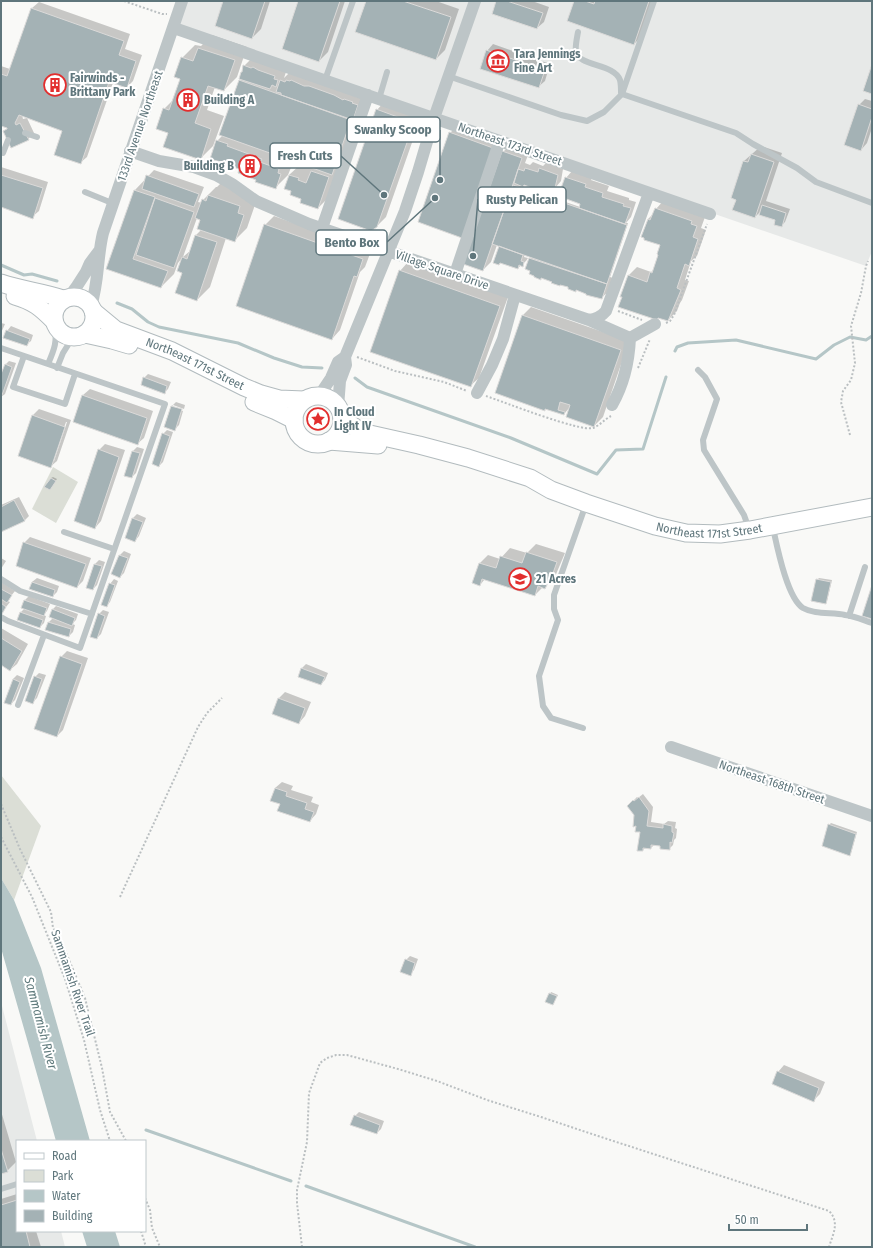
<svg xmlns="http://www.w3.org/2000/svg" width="873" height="1248" viewBox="0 0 873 1248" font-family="'Fira Sans Condensed',sans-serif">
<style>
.built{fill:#e7e9e8}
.green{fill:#dbded6}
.water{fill:#b5c6c7}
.shadow{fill:#0003;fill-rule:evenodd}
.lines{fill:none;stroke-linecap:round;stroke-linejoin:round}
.stream{stroke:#b5c6c7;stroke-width:3}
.building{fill:#a4b2b5;stroke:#dbdad9}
.secondary-casing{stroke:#b2bbbe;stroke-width:19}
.path{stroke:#babfc1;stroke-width:2;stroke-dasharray:2 2;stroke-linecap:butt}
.lane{stroke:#bdc5c7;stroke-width:6}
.street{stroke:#bdc5c7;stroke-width:12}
.secondary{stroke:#fff;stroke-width:17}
.labels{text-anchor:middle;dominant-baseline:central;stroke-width:4;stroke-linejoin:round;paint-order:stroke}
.poi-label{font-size:12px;font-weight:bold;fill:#5f767c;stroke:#fff;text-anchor:start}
.street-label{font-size:12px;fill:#5f767c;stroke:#fff}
.water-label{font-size:13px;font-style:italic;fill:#5f7a7c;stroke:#fff}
.leader{fill:none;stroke:#5f767c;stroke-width:1.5}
.callout-dot{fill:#5f767c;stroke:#fff;stroke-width:1.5}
.callout{fill:#fff;stroke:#5f767c;stroke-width:1.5}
.callout-label{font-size:13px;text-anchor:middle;font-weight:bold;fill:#5f767c}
</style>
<rect width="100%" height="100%" fill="#f9f9f7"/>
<!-- built -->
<path class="built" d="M 182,1 L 872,1 L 872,251 L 866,266 L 174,28 Z
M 1,1002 L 37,1141 L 17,1141 L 17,1231 L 61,1231 L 65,1247 L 1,1247 Z"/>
<!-- green -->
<path class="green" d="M 53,467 L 78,482 L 56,523 L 32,509 Z
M 1,775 L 41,826 L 14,900 L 1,878 Z"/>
<!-- water -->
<path class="water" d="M 1,878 L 14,900 L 41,968 L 90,1141 L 56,1141 L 1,948 Z
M 82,1231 L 115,1231 L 120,1247 L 87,1247 Z"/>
<!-- shadow -->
<path class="shadow" d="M 225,1 L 270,1 L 261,29 L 252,38 Z
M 299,1 L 345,1 L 328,52 L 319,61 Z
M 367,1 L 436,1 L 459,9 L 445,50 L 436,59 Z
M 498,1 L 532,1 L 549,7 L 544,22 L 537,28 Z
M 575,1 L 654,1 L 643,35 L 634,44 Z
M 39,2 L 130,34 L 125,49 L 142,55 L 133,81 L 127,87 L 113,83 L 87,157 L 80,163 L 63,130 L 22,115 L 23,119 L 27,118 L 34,133 L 28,139 L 4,131 L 8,128 L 1,125 L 1,66 L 10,69 L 32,8 Z
M 212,35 L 247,47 L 237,77 L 224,90 L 215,87 L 207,110 L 224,116 L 213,146 L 200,159 L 169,132 L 164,109 L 174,99 L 181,79 L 182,58 L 195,45 L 201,46 Z
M 493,44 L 550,64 L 545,81 L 538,87 L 487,51 Z
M 253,57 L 286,72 L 284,78 L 290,72 L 366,97 L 331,195 L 318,208 L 292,191 L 289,175 L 302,163 L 294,160 L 288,175 L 275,188 L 241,168 L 217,141 L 223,135 L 240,81 L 242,79 L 244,66 Z
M 865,99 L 872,101 L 872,128 L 867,143 L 861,150 L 859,105 Z
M 385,101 L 422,114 L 386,217 L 377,226 L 377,110 Z
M 459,124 L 501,139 L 462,237 L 450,133 Z
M 512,143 L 530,150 L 525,163 L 530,165 L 533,162 L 543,166 L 546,163 L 563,169 L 561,181 L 550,194 L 524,184 L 522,187 L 580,207 L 582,203 L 566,178 L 572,171 L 592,178 L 591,180 L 609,186 L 607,191 L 629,198 L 629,200 L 636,202 L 631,217 L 626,223 L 628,223 L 610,277 L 613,278 L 608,292 L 601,298 L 577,289 L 576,290 L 569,287 L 542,277 L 541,278 L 530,259 L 532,257 L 525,254 L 524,257 L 528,258 L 526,261 L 518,268 L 500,246 L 497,245 L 491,262 L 483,270 L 503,152 Z
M 761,146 L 782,153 L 766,201 L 790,209 L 785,222 L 781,226 L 776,219 L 761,211 L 755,217 L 737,199 L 732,197 L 744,161 Z
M 1,167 L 48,182 L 39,211 L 32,217 L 1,206 Z
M 154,170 L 204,187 L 198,202 L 202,203 L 203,200 L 216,187 L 217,187 L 222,182 L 256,202 L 247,228 L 234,241 L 226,238 L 210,287 L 197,300 L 183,272 L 182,258 L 178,263 L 174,274 L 161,287 L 107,268 L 135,190 ZM 197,218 L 201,219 L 202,229 L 195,236 L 191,250 L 183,257 Z
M 664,200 L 705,217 L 701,228 L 706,230 L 697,256 L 691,261 L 685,280 L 689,281 L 682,300 L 680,303 L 677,311 L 668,320 L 629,275 L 637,267 L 651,272 L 655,269 L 661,245 L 648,219 L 653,214 L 656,209 Z
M 274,216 L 371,251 L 365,267 L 360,272 L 340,330 L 332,339 L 265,225 Z
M 408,262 L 508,297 L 479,378 L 470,386 L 400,271 Z
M 531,307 L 629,341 L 603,417 L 594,426 L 570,407 L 564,414 L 545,408 L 522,316 Z
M 1,323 L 5,324 L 1,333 Z
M 11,326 L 33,335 L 31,341 L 26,345 L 7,331 Z
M 9,361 L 16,363 L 5,394 L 1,397 L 1,377 L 5,365 Z
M 148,374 L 171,382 L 168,389 L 164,393 L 144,378 Z
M 90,389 L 153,411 L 144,438 L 137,444 L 74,421 L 83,395 Z
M 176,402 L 185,405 L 184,409 L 173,405 L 173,407 L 183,411 L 179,425 L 175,429 L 172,406 Z
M 39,409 L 71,420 L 57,461 L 50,467 L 33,415 ZM 66,422 L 67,422 L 54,461 L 52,461 Z
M 167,430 L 173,432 L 163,462 L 159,466 L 163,434 Z
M 105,444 L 125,450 L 101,521 L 95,528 L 99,450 Z
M 137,447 L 144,449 L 136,473 L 132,477 L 125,475 L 133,451 Z
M 53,477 L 57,479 L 51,487 L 51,478 Z
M 19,497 L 29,516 L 24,521 L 1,531 L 1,505 Z
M 137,514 L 146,518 L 139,536 L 135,541 L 126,537 L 133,518 Z
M 30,537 L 91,558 L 83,581 L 77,587 L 24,543 Z
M 536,544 L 565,553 L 554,579 L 545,587 L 543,587 L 535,595 L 485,579 L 480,585 L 480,563 L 488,555 L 500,559 L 510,548 L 527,553 Z
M 124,551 L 131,554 L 124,573 L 120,577 L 120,555 Z
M 1,558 L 6,561 L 1,569 Z
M 99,560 L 105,562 L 97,585 L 93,589 L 95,564 Z
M 37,578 L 59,586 L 57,592 L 53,596 L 32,582 Z
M 819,578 L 832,580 L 827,601 L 826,603 L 817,580 Z
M 114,579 L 118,581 L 110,602 L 106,606 L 110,584 Z
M 1,582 L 15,591 L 7,601 L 10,602 L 2,612 L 1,612 Z
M 29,596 L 50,604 L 47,611 L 43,615 L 46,616 L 44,623 L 40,627 L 21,612 L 25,608 L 22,607 L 25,600 Z
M 56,606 L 78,614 L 76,620 L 72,624 L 75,625 L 73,632 L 69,636 L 49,622 L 53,618 L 52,610 Z
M 103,610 L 109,612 L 101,634 L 97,638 L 99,614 Z
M 1,628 L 28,644 L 17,664 L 10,670 L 1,664 Z
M 67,651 L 88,658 L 63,730 L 57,736 L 61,657 Z
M 306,664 L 328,673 L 325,680 L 321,684 L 299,676 L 302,668 Z
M 39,673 L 46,675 L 37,698 L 33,702 L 35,677 Z
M 17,675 L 24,678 L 15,700 L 11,704 L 13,679 Z
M 285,692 L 311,702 L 305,716 L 299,723 L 279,698 Z
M 282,782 L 293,786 L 291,790 L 313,797 L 311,802 L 319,805 L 316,814 L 310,821 L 281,804 L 275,788 Z
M 643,794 L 653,807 L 651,822 L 664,824 L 668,821 L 676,822 L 675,828 L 677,829 L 676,838 L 674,840 L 673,845 L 669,849 L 661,845 L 654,845 L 651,848 L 646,847 L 643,850 L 641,831 L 635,815 L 628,806 L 637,797 L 638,798 Z
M 831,823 L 857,832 L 851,853 L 850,854 L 829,825 Z
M 410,956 L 418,959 L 414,970 L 410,974 L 406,960 Z
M 551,992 L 558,995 L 553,1004 L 550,994 Z
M 784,1065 L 825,1082 L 820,1094 L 813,1101 L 778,1072 Z
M 1,1111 L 16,1162 L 7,1171 L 1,1173 Z
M 359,1112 L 384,1121 L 381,1129 L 377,1133 L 355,1116 Z
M 17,1194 L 17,1231 L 36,1231 L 41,1247 L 1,1247 L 1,1199 Z"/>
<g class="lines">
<!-- stream -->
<path class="stream" d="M 1,265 L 24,275 L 32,274 L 57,281
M 117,303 L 132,309 L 148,322 L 159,327 L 238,343 L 274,358 L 302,367 L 322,368
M 675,351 L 677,347 L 688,343 L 736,340 L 816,359 L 834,345 L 850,337 L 866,340 L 872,336
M 355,378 L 367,387 L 511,438 L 597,474 L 616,450 L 643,449 L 666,377
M 146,1130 L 291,1181
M 306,1186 L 475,1247"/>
</g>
<!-- building -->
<path class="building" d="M 223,1 L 265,1 L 252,39 L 215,26 Z
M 298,1 L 340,1 L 319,62 L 282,49 Z
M 366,1 L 403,1 L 451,17 L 436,60 L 355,32 Z
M 496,1 L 507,1 L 543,13 L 537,29 L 492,14 Z
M 574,1 L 585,1 L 594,4 L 595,1 L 649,1 L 634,45 L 567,21 Z
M 31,8 L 124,41 L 119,55 L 136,61 L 127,88 L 109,82 L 81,164 L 54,155 L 62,131 L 19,115 L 15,123 L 16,125 L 20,123 L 29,140 L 11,148 L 3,131 L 7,129 L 7,128 L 1,126 L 1,74 L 7,76 Z
M 198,48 L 235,60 L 224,91 L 208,86 L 195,123 L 211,129 L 201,160 L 163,147 L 168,133 L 156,129 L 163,108 L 169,110 L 180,79 L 174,77 L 181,57 L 193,61 Z
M 486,50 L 545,70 L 539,88 L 480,69 Z
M 872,64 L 872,94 L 863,91 Z
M 243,65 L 251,68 L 253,67 L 258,70 L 275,76 L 274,79 L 278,80 L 276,87 L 272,85 L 270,89 L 239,79 L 241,72 L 242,72 Z
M 239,80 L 351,120 L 332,175 L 219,135 Z
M 280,80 L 285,82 L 286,80 L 290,81 L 291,80 L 304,86 L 309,86 L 334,95 L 343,100 L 344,99 L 353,102 L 352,103 L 358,105 L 353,120 L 281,95 L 281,93 L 276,92 Z
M 858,104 L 872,109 L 872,117 L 861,151 L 844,145 Z
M 376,109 L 414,123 L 377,227 L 371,231 L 338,219 Z
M 449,132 L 493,148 L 462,238 L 418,222 Z
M 216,140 L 228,144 L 227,146 L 262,159 L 260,162 L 279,169 L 278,173 L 281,174 L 276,189 L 255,182 L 256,180 L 238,173 L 239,169 L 220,163 L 221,162 L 210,159 Z
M 502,151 L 522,158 L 483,271 L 463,264 Z
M 751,154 L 774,162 L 755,218 L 732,210 L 736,200 L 731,198 L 743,161 L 748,162 Z
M 525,168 L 538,172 L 539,168 L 558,175 L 555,188 L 553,188 L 551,195 L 524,185 L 523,187 L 514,183 L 518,169 L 524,171 Z
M 311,171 L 329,177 L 318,209 L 300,203 L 301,199 L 290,195 L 291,191 L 284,189 L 289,175 L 299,178 L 298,180 L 306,183 Z
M 1,175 L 43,188 L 33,219 L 1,207 Z
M 146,175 L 199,194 L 194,207 L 142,189 Z
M 565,177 L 586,184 L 585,187 L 603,193 L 602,197 L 624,204 L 623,206 L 631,208 L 625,224 L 579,208 L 580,204 L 561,197 L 563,192 L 560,191 Z
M 513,185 L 627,225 L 607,284 L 492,244 Z
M 134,190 L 155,197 L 133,259 L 168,271 L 161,288 L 106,269 Z
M 208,195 L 240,206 L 238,213 L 244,215 L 235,242 L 197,229 L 200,220 L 195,218 L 202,199 L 206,201 Z
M 155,198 L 194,212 L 174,268 L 136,255 Z
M 762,205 L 786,213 L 782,227 L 774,225 L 775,220 L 759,215 Z
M 655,208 L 692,221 L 691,224 L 697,226 L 693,237 L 698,239 L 689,266 L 685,264 L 677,288 L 681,290 L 668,321 L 658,318 L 657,320 L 618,307 L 622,297 L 620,297 L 628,275 L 647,282 L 650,272 L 652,273 L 658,255 L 657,254 L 660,245 L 644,240 L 644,238 L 641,237 L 648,219 L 650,220 Z
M 264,224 L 363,259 L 357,277 L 354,276 L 332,340 L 236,306 Z
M 195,235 L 217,242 L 197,301 L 175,293 L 182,273 L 177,271 L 182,257 L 187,259 Z
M 499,246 L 523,255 L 521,261 L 524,262 L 523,267 L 519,265 L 518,269 L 500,263 L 499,265 L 493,263 Z
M 529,258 L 607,284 L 602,299 L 586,295 L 586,294 L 576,290 L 576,292 L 568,289 L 568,287 L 560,285 L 560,286 L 551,283 L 552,282 L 541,278 L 541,280 L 534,277 L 534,276 L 529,274 L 530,271 L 525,269 Z
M 399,270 L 500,306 L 471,387 L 370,352 Z
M 522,315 L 621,350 L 594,427 L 566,417 L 570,405 L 560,402 L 558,410 L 565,412 L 564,415 L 545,409 L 545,411 L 495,393 Z
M 6,330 L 30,339 L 27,346 L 3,338 Z
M 5,364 L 12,367 L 1,398 L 1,374 Z
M 143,377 L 167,386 L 165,394 L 141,385 Z
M 82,395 L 147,418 L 138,445 L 73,422 Z
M 171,406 L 182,409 L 175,431 L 164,427 Z
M 32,415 L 65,427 L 51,468 L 18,456 Z
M 162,433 L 170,436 L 159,467 L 152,464 Z
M 98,449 L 119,457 L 95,529 L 74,521 Z
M 132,451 L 140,453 L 132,478 L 124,476 Z
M 51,478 L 56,481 L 50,490 L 44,487 Z
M 14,500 L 25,521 L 1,532 L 1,507 Z
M 132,518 L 143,522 L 135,542 L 125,538 Z
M 23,542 L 86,564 L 77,588 L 16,566 Z
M 526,552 L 557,562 L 553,573 L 550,572 L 549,575 L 551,576 L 545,589 L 538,586 L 535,596 L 482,579 L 480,586 L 472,583 L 479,563 L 496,568 L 500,556 L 522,563 Z
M 119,555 L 128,558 L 120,578 L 111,574 Z
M 94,564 L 102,566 L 93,590 L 86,588 Z
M 816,579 L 831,582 L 826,604 L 811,601 Z
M 32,582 L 55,590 L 53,597 L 29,589 Z
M 109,583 L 115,585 L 107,607 L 101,605 Z
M 872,585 L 872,619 L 862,616 Z
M 1,589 L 12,595 L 7,603 L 1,599 Z
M 24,600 L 47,608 L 44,616 L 21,608 Z
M 1,603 L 6,607 L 2,614 L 1,613 Z
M 52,609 L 75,618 L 72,626 L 49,617 Z
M 20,612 L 43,620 L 40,628 L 17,620 Z
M 98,613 L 105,616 L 97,639 L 90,637 Z
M 48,622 L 71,629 L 69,637 L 45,630 Z
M 1,638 L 22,651 L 10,671 L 1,665 Z
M 60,656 L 82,664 L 57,737 L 34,729 Z
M 301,668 L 325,677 L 321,685 L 298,677 Z
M 34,676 L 42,679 L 33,704 L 25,701 Z
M 13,679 L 20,682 L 11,705 L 4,703 Z
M 278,698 L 305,708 L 299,724 L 272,714 Z
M 275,788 L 287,792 L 286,796 L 307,803 L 305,809 L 314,812 L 310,822 L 277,811 L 280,804 L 270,801 Z
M 639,797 L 649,811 L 647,826 L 663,828 L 663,824 L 672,826 L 672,832 L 674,833 L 672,843 L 670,842 L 670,850 L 660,849 L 660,846 L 651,845 L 651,849 L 643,848 L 643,851 L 637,851 L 640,832 L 635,832 L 636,826 L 633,827 L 634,815 L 627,806 L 633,800 L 634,801 Z
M 828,824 L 856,834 L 850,856 L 822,846 Z
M 405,959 L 415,963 L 411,976 L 400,972 Z
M 549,993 L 557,996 L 553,1005 L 545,1002 Z
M 777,1071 L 819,1088 L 814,1102 L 772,1084 Z
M 354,1115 L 380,1125 L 377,1134 L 350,1125 Z
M 1,1149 L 8,1172 L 1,1174 Z
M 17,1200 L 17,1231 L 26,1231 L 30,1247 L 1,1247 L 1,1205 Z"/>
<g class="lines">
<!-- secondary casing -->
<g class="secondary-casing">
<g id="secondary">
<path d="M 1,283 C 21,290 43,292 63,299"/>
<path d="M 15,296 C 33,301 41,308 54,321"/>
<circle cx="74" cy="317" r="20"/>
<path id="s1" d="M 93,311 L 116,330 L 172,351 L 244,387 L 261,394 L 279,399 L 304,400"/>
<path d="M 85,334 L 112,340 L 129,345"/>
<circle cx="318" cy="420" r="24"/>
<path d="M 254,402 L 276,411 L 294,420"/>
<path id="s2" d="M 342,418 L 361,432 L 419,445 L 468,458 L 530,478 L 551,490 L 586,503 L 655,526 L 686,533 L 720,534 L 750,530 L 872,507"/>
<path d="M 329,441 L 378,445"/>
</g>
</g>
<!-- path -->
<path class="path" d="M 124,1 L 162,14 L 167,14
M 618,311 L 642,320
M 666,323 L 670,321 L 674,315 L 707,224
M 357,357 L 395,371 L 444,382 L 467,391
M 638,368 L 650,339
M 486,396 C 504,402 580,432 593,428 C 599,426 605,419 611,416
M 850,435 L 841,402 L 843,391 L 851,380 L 855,363 L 851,326 L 861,293 L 866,266 L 868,261
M 1,804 L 20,849 L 51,912 L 53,928 L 62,943 L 85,998 L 102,1068 L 110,1112 L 126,1141
M 1,837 L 32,897 L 65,979 L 84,1040 L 100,1110 L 110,1141
M 120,897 L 198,727 L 207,713 L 222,698
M 145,1198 L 150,1210 L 152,1228 L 160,1247
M 141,1231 L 146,1247
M 302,1247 L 297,1203 L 297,1190 L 307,1142 L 309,1093 L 320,1063 L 327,1058 L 336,1055 L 347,1055 L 398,1069 L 437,1081 L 487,1100 L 541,1117 L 598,1136 L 829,1211 C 840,1222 833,1234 829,1247"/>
<!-- lane -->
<path class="lane" d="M 578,32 C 577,38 575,46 576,51 C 578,67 614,63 620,80 C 621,84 621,89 621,93
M 448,76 L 561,115 L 587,121 L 604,112 L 622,94 L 736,133 L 753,144 L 797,168 L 816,182 L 872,203
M 325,80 L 353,1
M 622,94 L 654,1
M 379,99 L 387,72
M 25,133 L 37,137
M 3,153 L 8,140
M 85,192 L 112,203
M 1,348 L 165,404 L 80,648 L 8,621 L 1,617
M 24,356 L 13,387 L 65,404 L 75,374
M 48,364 C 55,348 57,342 55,325
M 57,368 L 63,353 L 73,337
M 698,370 L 705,377 L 717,399 L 703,440 L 704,450 L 744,515 L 749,529
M 773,528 C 777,546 787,598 803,608 C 815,615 833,612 845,615 C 854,616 863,620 872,623
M 64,532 L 114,549
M 1,579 L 20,591 L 92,614
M 849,616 L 865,567
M 18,705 L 44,635
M 583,728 L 551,718 L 543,706 L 539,676 L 558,620 L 554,609 L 554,595 L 586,504
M 1,1189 L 17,1184"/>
<!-- street -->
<path class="street" d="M 174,28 L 710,214
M 130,151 L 159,161 L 194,167 L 216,175 L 232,184 L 256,201 L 309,224 L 589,320 C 596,319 601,317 606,311 L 649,193
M 322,228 L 368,95
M 455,274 L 497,149
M 69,297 L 77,286 L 86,272 L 90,263 L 99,251
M 91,306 C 99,282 97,257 103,233 L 182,1
M 589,320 L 630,338 C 629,361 624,384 612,405
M 630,338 L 655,324
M 477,393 L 492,365 L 503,339 L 515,295
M 319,396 L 331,378 L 338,362 L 345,357 L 405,211 L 418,172 L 434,118 L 475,1
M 338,407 L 340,381 L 346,365 L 345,357
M 671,747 L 872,816"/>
<!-- secondary -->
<use href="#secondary" class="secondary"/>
</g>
<!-- icons -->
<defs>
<g id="museum-ring" transform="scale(1.15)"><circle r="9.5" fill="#fff" stroke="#e22e2e" stroke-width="1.5"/><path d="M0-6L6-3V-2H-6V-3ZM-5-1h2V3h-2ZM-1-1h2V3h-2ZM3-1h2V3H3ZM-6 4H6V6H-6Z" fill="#e22e2e"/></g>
<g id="building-ring" transform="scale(1.15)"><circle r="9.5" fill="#fff" stroke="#e22e2e" stroke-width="1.5"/><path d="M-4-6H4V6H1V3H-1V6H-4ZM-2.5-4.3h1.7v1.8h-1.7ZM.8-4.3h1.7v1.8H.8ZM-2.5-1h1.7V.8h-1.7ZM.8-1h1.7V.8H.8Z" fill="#e22e2e"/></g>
<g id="sight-ring" transform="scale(1.15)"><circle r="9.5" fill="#fff" stroke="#e22e2e" stroke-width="1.5"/><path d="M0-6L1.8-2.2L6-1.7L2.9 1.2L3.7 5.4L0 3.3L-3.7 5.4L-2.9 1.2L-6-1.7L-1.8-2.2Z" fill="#e22e2e"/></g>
<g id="school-ring" transform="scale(1.15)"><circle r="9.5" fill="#fff" stroke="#e22e2e" stroke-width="1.5"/><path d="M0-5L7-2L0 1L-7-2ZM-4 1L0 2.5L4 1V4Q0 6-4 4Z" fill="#e22e2e"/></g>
</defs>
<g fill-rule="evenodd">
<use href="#museum-ring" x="498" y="61"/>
<use href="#building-ring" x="55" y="85"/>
<use href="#building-ring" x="188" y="100"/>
<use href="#building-ring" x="250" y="166"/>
<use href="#sight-ring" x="318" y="419"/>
<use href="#school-ring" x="520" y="579"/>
</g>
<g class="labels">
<!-- poi labels -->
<g class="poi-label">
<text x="514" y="54">Tara Jennings<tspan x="514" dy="14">Fine Art</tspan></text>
<text x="70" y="78">Fairwinds -<tspan x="70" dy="14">Brittany Park</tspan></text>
<text x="204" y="100">Building A</text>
<text x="234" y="166" text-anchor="end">Building B</text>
<text x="334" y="412">In Cloud<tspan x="334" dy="14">Light IV</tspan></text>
<text x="536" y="579">21 Acres</text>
</g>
<!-- street labels -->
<g class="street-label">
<text transform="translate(140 126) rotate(-71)">133rd Avenue Northeast</text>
<text transform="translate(510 144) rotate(19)">Northeast 173rd Street</text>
<text transform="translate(442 270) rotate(19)">Village Square Drive</text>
<text stroke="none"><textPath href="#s1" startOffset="116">Northeast 171st Street</textPath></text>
<text stroke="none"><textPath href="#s2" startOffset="388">Northeast 171st Street</textPath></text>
<text transform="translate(772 782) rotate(19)">Northeast 168th Street</text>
<text transform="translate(73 983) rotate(71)">Sammamish River Trail</text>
</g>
<!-- water labels -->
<g class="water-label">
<text transform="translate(41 1023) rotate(75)">Sammamish River</text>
</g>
</g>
<!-- callouts -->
<path class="leader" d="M440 180L440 130M384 195L341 156M473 256L478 199M435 198L387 242"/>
<g class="callout-dot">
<circle cx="440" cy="180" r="4"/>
<circle cx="384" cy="195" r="4"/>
<circle cx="473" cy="256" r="4"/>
<circle cx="435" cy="198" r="4"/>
</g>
<g class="callout">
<rect x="347" y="117" width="93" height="25" rx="4"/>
<rect x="270" y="143" width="71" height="25" rx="4"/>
<rect x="478" y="187" width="88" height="25" rx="4"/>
<rect x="316" y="230" width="71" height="25" rx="4"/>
</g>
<g class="callout-label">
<text x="393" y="134">Swanky Scoop</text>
<text x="305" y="160">Fresh Cuts</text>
<text x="522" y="204">Rusty Pelican</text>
<text x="352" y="247">Bento Box</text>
</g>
<!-- border -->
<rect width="873" height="1248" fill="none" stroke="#5f767c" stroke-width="4"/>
<!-- legend -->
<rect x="16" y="1140" width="130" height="92" fill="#ffffff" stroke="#bfc8cb"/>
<rect x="24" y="1153" width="20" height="6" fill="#ffffff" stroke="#bfc8cb"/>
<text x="52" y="1160" font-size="12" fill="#5f767c">Road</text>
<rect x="24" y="1170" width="20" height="12" fill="#dbded6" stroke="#bfc8cb"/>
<text x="52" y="1180" font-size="12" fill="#5f767c">Park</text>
<rect x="24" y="1190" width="20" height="12" fill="#b5c6c7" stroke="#bfc8cb"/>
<text x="52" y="1200" font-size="12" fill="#5f767c">Water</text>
<rect x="24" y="1210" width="20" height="12" fill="#a4b2b5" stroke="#bfc8cb"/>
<text x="52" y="1220" font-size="12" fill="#5f767c">Building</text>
<!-- scale -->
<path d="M729 1224v6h78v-6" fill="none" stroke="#5f767c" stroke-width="2"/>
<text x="735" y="1224" font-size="12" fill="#5f767c" stroke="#ffffff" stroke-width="3" paint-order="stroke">50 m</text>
</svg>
